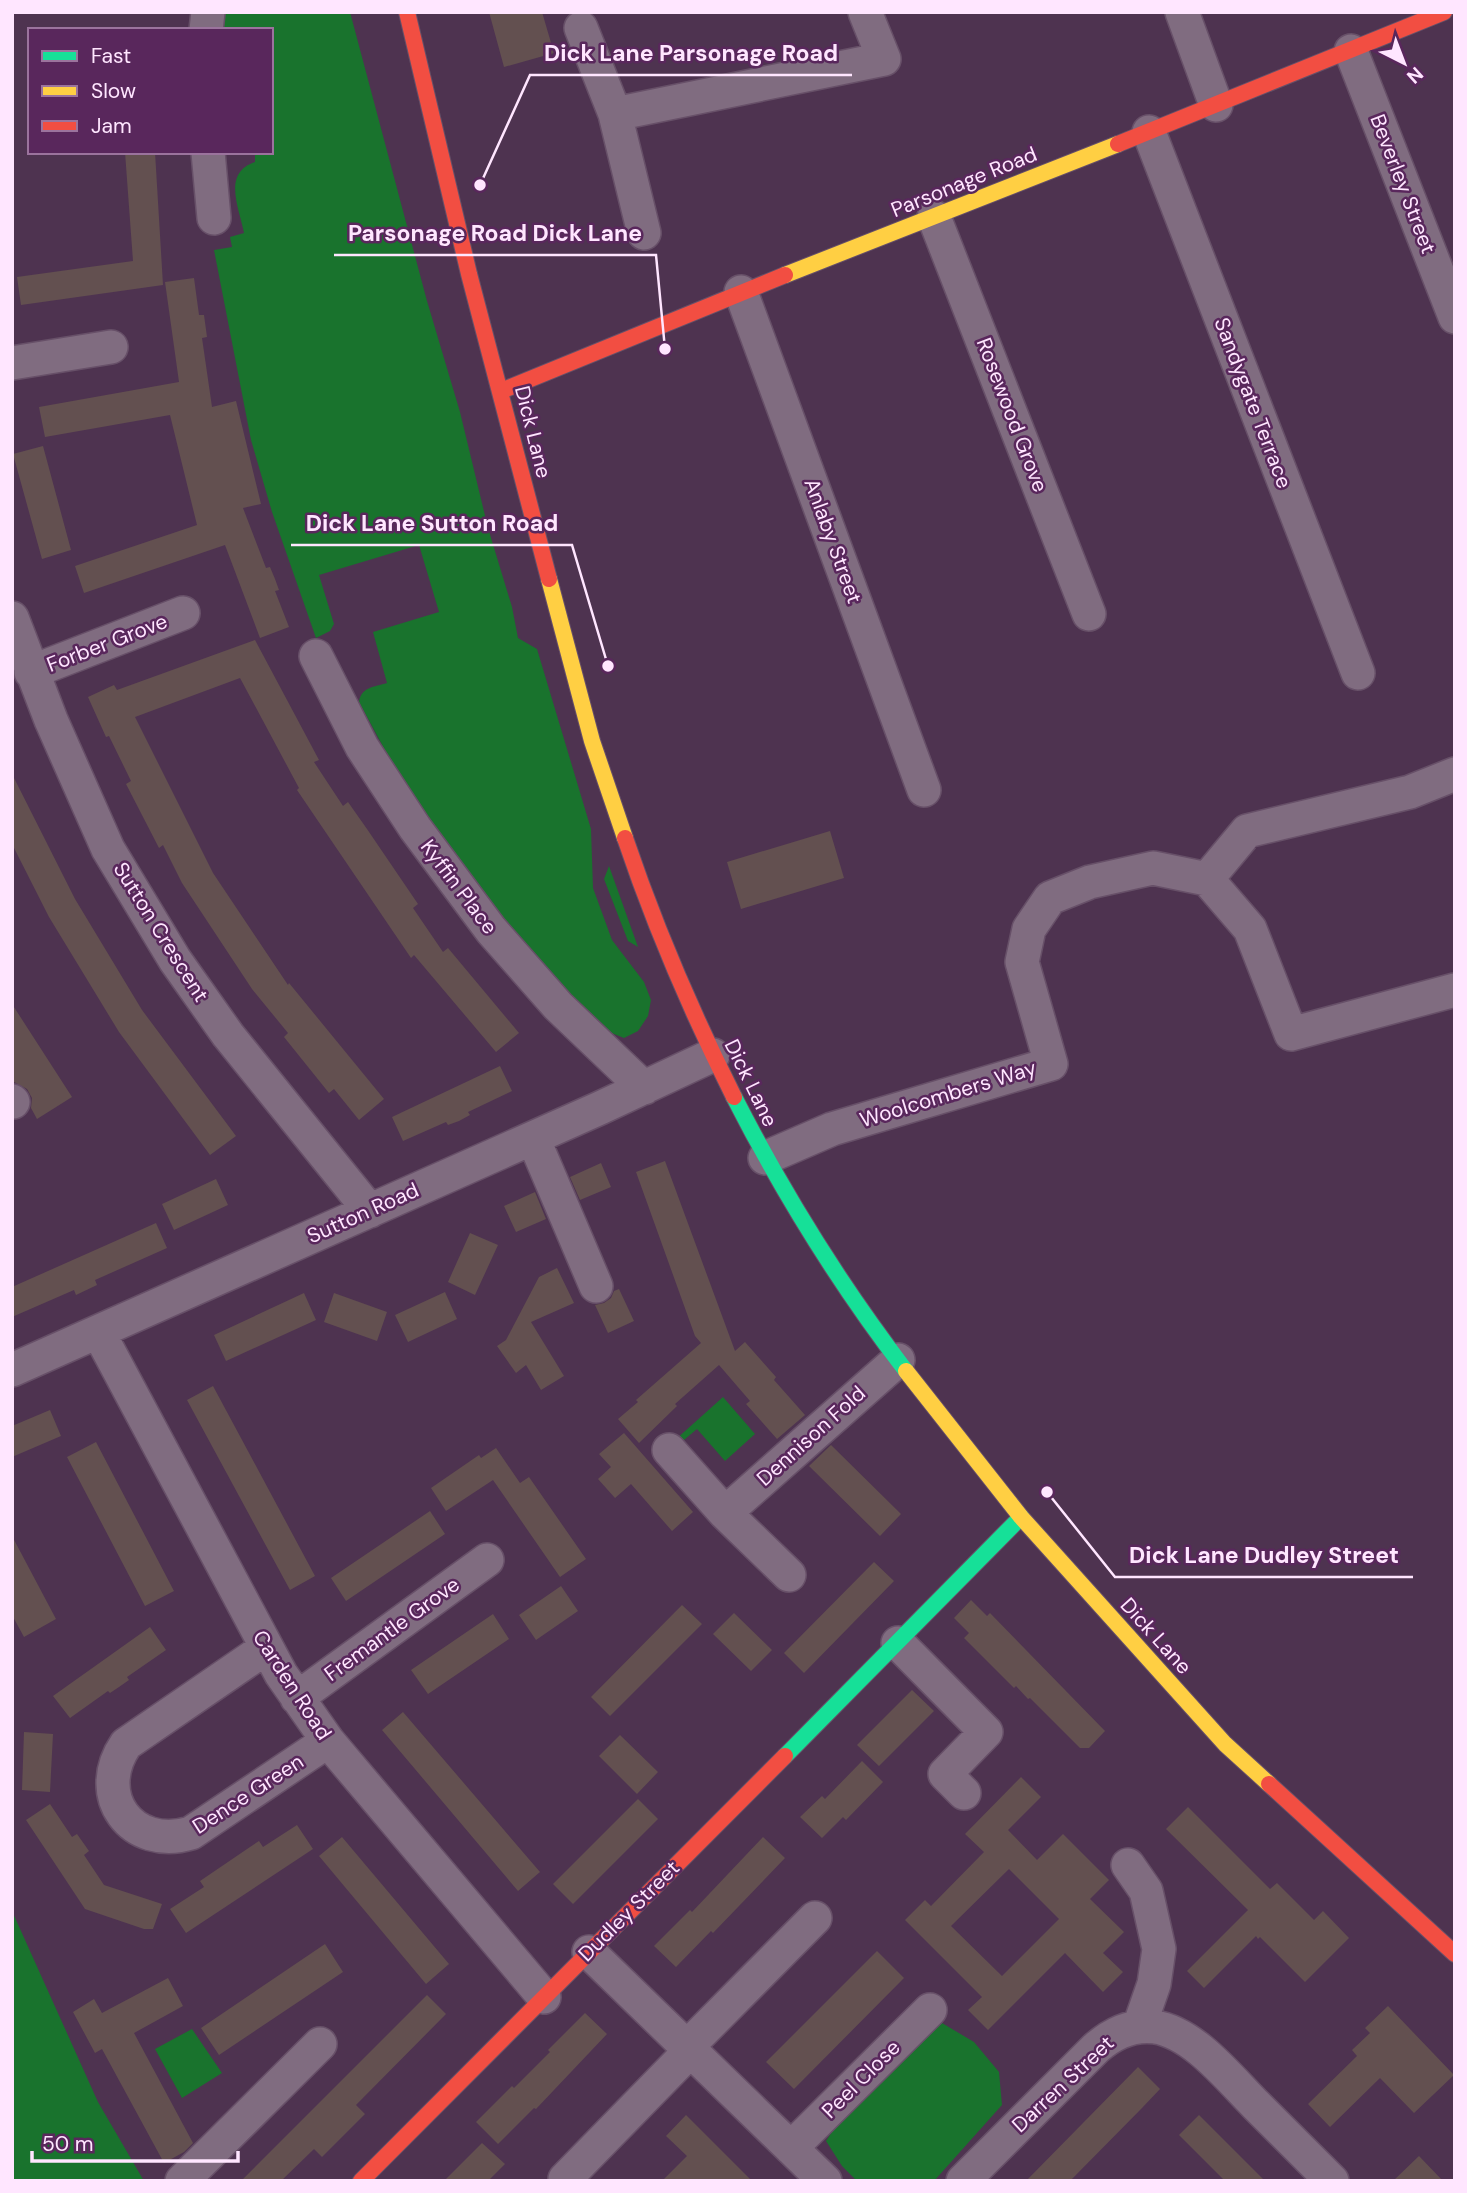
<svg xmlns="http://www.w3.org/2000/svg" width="1467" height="2193" viewBox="0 0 1467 2193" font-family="'DM Sans',sans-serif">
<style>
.green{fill:#19732d}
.building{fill:#635050;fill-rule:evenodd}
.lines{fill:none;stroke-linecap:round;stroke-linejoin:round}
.street-casing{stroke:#675068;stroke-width:36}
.fast-casing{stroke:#675068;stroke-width:18}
.slow-casing{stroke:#675068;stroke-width:18}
.jam-casing{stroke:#675068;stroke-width:18}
.street{stroke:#806c80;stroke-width:33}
.fast{stroke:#16e098;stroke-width:16}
.slow{stroke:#ffcf43;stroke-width:16}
.jam{stroke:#f24e42;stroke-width:16}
.labels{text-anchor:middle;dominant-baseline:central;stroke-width:5;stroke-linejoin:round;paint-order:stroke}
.street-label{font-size:21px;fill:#ffe6ff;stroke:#59275c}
.leader{fill:none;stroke:#ffe6ff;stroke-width:2.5}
.callout-dot{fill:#ffe6ff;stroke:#59275c;stroke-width:2.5}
.callout-label{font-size:23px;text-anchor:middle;font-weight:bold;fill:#ffe6ff;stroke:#59275c;stroke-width:5;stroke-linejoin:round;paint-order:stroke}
</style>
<rect width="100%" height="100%" fill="#4e3350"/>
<!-- green -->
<path class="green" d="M 220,12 L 350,12 L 427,301 L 460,412 L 488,528 L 512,607 L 518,638 L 537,649 L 591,829 L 593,888 L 612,940 L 644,982 L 651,1000 L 648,1016 L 638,1031 L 624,1038 L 609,1032 L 570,997 L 508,925 L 438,832 L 393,765 L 359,702 C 361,687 374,687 387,683 L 373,632 L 439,612 L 419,545 L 319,575 L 334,624 L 330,631 L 316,638 L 272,512 L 251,440 L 214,250 L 232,247 L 230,237 L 244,233 C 239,207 222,173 255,162 L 255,152 L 271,152 L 271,30 L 218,30 Z
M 609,866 L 638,947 L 628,941 L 604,879 Z
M 723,1397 L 755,1434 L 725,1461 L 697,1429 L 678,1445 L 674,1441 Z
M 12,1911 L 98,2102 L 144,2181 L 12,2181 Z
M 942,2023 L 974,2042 L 999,2072 L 1002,2105 L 934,2181 L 857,2181 L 842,2166 L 826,2141 L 846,2110 L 900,2055 Z
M 192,2029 L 222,2073 L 182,2098 L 155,2049 Z"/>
<!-- building -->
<path class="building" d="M 489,12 L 542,12 L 554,53 L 504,67 Z
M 125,152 L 155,152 L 163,285 L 21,305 L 17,277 L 133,261 Z
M 194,278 L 199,315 L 204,315 L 207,337 L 202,338 L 212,407 L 236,401 L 261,504 L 243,508 L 266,568 L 270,567 L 275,579 L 279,590 L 275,591 L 289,627 L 260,638 L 225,545 L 84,593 L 75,566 L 197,525 L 170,415 L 45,437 L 39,407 L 179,382 L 165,282 Z
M 43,446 L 71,550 L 42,559 L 13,454 Z
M 255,640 L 319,760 L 314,762 L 343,806 L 348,802 L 367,829 L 418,904 L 413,908 L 443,952 L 448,948 L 519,1033 L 496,1052 L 414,955 L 411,958 L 297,790 L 299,788 L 240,678 L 135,717 L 213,873 L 288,985 L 289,983 L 384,1099 L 359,1120 L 334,1089 L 329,1093 L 284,1037 L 288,1033 L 252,989 L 182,883 L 163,845 L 159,848 L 126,784 L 131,781 L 109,736 L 106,737 L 88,697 L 114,685 L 117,690 Z
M 12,774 L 75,899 L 142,1010 L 236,1136 L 210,1155 L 119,1032 L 49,917 L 12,844 Z
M 830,831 L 844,878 L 741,909 L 727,862 Z
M 12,1004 L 72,1097 L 37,1119 L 31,1108 L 32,1098 L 27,1089 L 14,1082 L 12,1079 Z
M 500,1066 L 512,1091 L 468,1112 L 470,1115 L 459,1121 L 448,1125 L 446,1122 L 403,1141 L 392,1117 Z
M 665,1161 L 735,1351 L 745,1342 L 776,1377 L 774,1380 L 805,1415 L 777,1439 L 746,1404 L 750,1401 L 719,1365 L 675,1404 L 677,1406 L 639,1443 L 618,1419 L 638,1402 L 636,1400 L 701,1343 L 695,1336 L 636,1172 Z
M 601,1163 L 611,1187 L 580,1200 L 570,1177 Z
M 216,1179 L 228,1205 L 174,1230 L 162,1204 Z
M 535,1192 L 546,1219 L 516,1232 L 504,1206 Z
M 156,1223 L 167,1248 L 95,1280 L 97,1285 L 76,1295 L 74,1290 L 12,1317 L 12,1287 Z
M 470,1233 L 498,1245 L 475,1295 L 448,1282 Z
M 557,1268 L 574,1303 L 531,1322 L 564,1376 L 541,1390 L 526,1365 L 516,1373 L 497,1346 L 506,1340 L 539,1277 Z
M 619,1289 L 634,1321 L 608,1333 L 595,1305 L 604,1303 L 611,1298 L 614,1291 Z
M 445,1292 L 457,1319 L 408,1342 L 395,1315 Z
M 304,1293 L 316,1320 L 226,1361 L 214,1335 Z
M 334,1293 L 387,1312 L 377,1341 L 324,1322 Z
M 213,1386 L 315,1576 L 290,1590 L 187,1400 Z
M 50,1410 L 61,1436 L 12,1457 L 12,1426 Z
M 624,1433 L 693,1512 L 672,1531 L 631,1484 L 615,1498 L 598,1479 L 611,1467 L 599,1454 Z
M 96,1442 L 174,1591 L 145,1606 L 67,1457 Z
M 831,1445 L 901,1514 L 880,1536 L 809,1466 Z
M 496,1448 L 520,1483 L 529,1477 L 586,1559 L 560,1577 L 493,1480 L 446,1511 L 431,1488 L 479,1455 L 481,1458 Z
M 430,1511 L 445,1534 L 346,1601 L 331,1578 Z
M 12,1536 L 56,1619 L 24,1637 L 12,1615 Z
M 874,1562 L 894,1581 L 804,1673 L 784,1653 Z
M 561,1586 L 578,1611 L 536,1640 L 519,1615 Z
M 971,1600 L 987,1616 L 990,1613 L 1105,1731 L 1089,1748 L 1080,1748 L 1030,1698 L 1028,1699 L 1016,1686 L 1014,1688 L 964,1638 L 969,1633 L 954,1618 Z
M 682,1605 L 702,1624 L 610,1716 L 591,1697 Z
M 734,1613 L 772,1650 L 751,1671 L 713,1634 Z
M 493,1614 L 509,1639 L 428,1694 L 411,1670 Z
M 150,1627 L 166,1650 L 127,1677 L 129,1680 L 119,1687 L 110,1693 L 108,1691 L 70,1718 L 53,1696 Z
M 912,1690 L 934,1711 L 879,1766 L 857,1745 Z
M 403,1712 L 540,1872 L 518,1891 L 382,1730 Z
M 24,1732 L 53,1734 L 50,1792 L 22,1790 Z
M 620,1735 L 658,1772 L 637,1794 L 599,1756 Z
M 862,1761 L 883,1782 L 846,1820 L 843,1817 L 822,1838 L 800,1817 L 822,1796 L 825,1799 Z
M 1021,1777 L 1041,1797 L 1008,1830 L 1037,1860 L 1063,1834 L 1109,1880 L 1090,1899 L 1124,1932 L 1103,1953 L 1123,1972 L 1103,1992 L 1065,1953 L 988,2030 L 968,2010 L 982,1997 L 905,1920 L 925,1900 L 931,1906 L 984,1852 L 965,1834 ZM 1009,1869 L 1059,1919 L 1002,1976 L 951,1926 Z
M 638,1799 L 658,1819 L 573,1904 L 553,1884 Z
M 50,1804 L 72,1837 L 77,1834 L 89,1851 L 84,1855 L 104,1885 L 162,1904 L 153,1929 L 144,1929 L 85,1909 L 26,1820 Z
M 1188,1807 L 1270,1889 L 1277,1883 L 1314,1920 L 1323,1911 L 1349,1938 L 1305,1982 L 1260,1937 L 1258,1939 L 1256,1936 L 1204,1988 L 1187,1971 L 1248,1910 L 1166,1829 Z
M 297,1825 L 313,1849 L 186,1933 L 170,1909 L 204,1887 L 200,1881 L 250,1847 L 259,1841 L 263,1847 Z
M 342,1837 L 449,1964 L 426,1984 L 319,1856 Z
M 763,1837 L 785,1858 L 713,1933 L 711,1931 L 676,1967 L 654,1946 L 690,1910 L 692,1912 Z
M 325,1944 L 343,1972 L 219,2055 L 201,2028 Z
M 877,1951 L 904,1978 L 794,2089 L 766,2062 Z
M 168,1978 L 183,2006 L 134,2033 L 193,2143 L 184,2152 L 164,2163 L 102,2049 L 95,2053 L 73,2012 L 94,1999 L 102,2013 Z
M 427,1995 L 446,2014 L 356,2105 L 365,2114 L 322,2157 L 314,2149 L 281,2181 L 241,2181 Z
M 1388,2006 L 1454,2075 L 1414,2113 L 1380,2078 L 1330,2127 L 1308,2104 L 1357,2056 L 1352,2050 L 1370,2033 L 1365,2028 Z
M 585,2013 L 607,2034 L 536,2109 L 534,2108 L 498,2144 L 476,2122 L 512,2086 L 514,2088 L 550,2052 L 548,2050 Z
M 1138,2067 L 1160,2089 L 1142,2108 L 1070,2181 L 1026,2181 Z
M 686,2115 L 752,2181 L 662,2181 L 687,2156 L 666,2136 Z
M 1199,2115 L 1265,2181 L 1225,2181 L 1179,2135 Z
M 482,2143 L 505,2164 L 488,2181 L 444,2181 Z
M 1419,2156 L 1443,2181 L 1393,2181 Z"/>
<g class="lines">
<!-- street casing -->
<g class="street-casing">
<path id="street" d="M 1182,12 L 1216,105
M 581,28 L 615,114 L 644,233
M 206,30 L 208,12
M 1351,51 L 1455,317
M 615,114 L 884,59 L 865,12
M 1149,132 L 1358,673
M 208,152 L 214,218
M 934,217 L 1089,614
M 741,292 L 924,790
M 12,363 L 111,347
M 12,618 L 51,720 L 108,849 L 175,960 L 228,1035 L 370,1211
M 316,656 L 362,747 L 415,828 L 491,930 L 558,1006 L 644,1088
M 31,672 L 183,613
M 1207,879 L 1250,929 L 1291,1034 L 1455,990
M 12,1101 L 13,1102
M 533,1138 L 596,1286
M 765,1158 L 832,1129 L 1051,1064 L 1022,962 L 1029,929 L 1050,898 L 1090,882 L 1153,868 L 1207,879 L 1247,831 L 1410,792 L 1455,774
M 99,1333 L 281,1674 L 328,1741 L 544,1997
M 12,1370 L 600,1108 L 713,1055
M 669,1450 L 725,1513
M 789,1575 L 725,1513 L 898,1360
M 898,1643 L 986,1732 L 945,1774 L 964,1793
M 266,1648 L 126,1744 C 91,1795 131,1851 191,1833 L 328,1741
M 297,1698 L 487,1560
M 1128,1865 L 1146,1891 L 1159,1949 L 1154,1984 L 1139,2027
M 589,1952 L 825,2181
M 687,2047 L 815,1918
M 791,2148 L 930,2010
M 565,2179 L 690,2051
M 182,2181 L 320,2044
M 963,2181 L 1096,2048 C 1113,2033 1132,2024 1155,2027 C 1194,2033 1229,2078 1256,2105 C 1281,2130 1306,2155 1332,2181"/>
</g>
<!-- fast casing -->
<g class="fast-casing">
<path id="fast" d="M 734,1097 C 783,1193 840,1285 906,1371
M 785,1756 L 1021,1517"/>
</g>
<!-- slow casing -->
<g class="slow-casing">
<path id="slow" d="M 785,275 L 1118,144
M 549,579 L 592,741 L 625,838
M 906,1371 L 1021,1517 L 1225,1744 L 1269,1784"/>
</g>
<!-- jam casing -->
<g class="jam-casing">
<path id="jam" d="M 407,12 L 469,274 L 549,579
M 1118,144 L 1444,12
M 501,391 L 785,275
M 625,838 C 655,927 692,1013 734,1097
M 1269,1784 L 1455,1954
M 361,2181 L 785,1756"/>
</g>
<!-- street -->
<use href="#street" class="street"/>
<!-- fast -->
<use href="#fast" class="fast"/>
<!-- slow -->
<use href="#slow" class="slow"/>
<!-- jam -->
<use href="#jam" class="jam"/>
</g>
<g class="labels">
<!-- street labels -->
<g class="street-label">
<text transform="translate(964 182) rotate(-22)">Parsonage Road</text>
<text transform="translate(1403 184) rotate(69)">Beverley Street</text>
<text transform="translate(1253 403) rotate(69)">Sandygate Terrace</text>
<text transform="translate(1012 415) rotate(69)">Rosewood Grove</text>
<text transform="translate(533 432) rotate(76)">Dick Lane</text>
<text transform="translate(833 541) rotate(70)">Anlaby Street</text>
<text transform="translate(107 643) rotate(-21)">Forber Grove</text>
<text transform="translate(459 887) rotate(53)">Kyffin Place</text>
<text transform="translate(161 932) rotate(58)">Sutton Crescent</text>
<text transform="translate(751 1083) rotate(64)">Dick Lane</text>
<text transform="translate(948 1094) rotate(-17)">Woolcombers Way</text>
<text transform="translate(363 1213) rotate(-24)">Sutton Road</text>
<text transform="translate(811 1436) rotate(-42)">Dennison Fold</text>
<text transform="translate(392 1629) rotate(-36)">Fremantle Grove</text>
<text transform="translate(1156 1636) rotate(48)">Dick Lane</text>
<text transform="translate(292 1685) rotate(57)">Carden Road</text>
<text transform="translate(248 1794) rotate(-33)">Dence Green</text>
<text transform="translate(629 1911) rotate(-45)">Dudley Street</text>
<text transform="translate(861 2079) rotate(-45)">Peel Close</text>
<text transform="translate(1063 2084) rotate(-43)">Darren Street</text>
</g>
</g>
<!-- callouts -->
<path class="leader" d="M480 185L530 75H852M665 349L656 255H334M608 666L572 545H291M1047 1492L1115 1577H1413"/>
<g class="callout-dot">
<circle cx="480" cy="185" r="7"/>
<circle cx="665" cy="349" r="7"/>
<circle cx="608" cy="666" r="7"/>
<circle cx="1047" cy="1492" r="7"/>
</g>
<g class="callout-label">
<text x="691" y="61">Dick Lane Parsonage Road</text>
<text x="495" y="241">Parsonage Road Dick Lane</text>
<text x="432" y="531">Dick Lane Sutton Road</text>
<text x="1264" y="1563">Dick Lane Dudley Street</text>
</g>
<!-- border -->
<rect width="1467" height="2193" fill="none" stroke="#ffe6ff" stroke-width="28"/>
<!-- legend -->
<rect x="28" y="28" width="245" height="126" fill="#59275c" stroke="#9b739d" stroke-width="2"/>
<rect x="42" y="51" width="35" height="10" fill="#16e098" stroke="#9b739d" stroke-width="2"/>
<text x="91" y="63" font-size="21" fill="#ffe6ff">Fast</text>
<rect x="42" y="86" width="35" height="10" fill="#ffcf43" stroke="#9b739d" stroke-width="2"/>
<text x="91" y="98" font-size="21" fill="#ffe6ff">Slow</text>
<rect x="42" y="121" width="35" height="10" fill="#f24e42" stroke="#9b739d" stroke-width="2"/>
<text x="91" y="133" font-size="21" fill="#ffe6ff">Jam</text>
<!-- north arrow -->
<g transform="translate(1404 63) rotate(138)" stroke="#59275c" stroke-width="5" paint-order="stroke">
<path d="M0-5L12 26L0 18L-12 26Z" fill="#ffe6ff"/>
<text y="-10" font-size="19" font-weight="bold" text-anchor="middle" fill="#ffe6ff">N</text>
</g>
<!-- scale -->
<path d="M32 2151v10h206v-10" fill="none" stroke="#ffe6ff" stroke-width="3.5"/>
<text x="42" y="2151" font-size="21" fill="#ffe6ff" stroke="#59275c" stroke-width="5" paint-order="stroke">50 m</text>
</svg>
